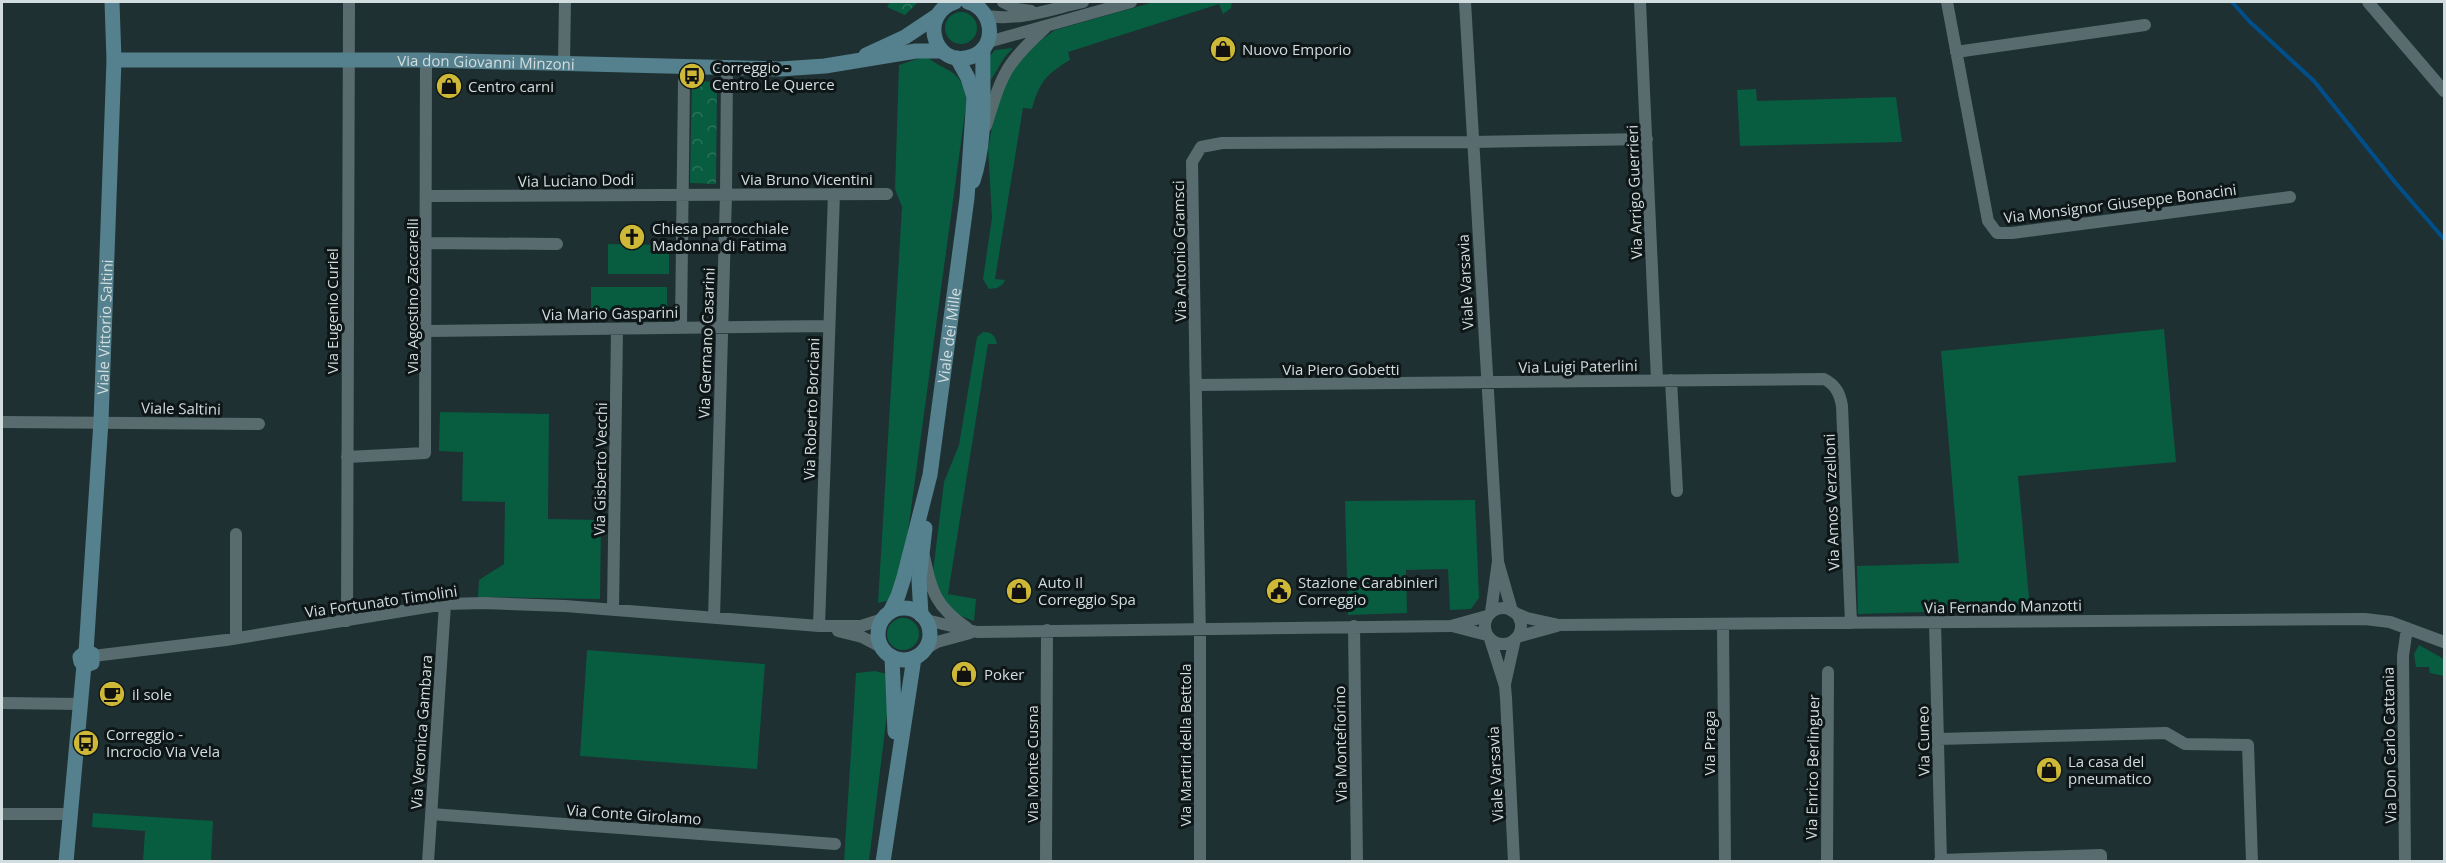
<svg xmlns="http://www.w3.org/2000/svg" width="2446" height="863" viewBox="0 0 2446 863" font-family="'Open Sans',sans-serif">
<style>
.green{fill:#085c40}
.park{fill:url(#park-crowns)}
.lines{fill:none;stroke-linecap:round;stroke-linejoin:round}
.stream{stroke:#004f8b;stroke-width:4}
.street{stroke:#586c6f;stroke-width:12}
.secondary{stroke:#55808e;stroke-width:15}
.labels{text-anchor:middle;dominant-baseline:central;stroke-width:6;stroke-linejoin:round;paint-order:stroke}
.poi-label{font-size:15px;fill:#d2dddf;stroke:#0e1617;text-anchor:start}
.street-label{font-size:15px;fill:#d2dddf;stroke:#0e1617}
</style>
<defs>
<pattern id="park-crowns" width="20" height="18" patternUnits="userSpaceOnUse" patternTransform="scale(1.5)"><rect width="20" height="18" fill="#085c40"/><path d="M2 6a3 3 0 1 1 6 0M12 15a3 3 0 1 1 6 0" fill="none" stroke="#2b735b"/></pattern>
</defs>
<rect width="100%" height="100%" fill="#1e3032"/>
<!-- green -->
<path class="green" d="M 1154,2 L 1232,2 L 1231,8 L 1223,14 L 1219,4 L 1068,52 L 1070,60 C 1046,74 1039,83 1032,109 L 1023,108 L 995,279 L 1005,280 L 1003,284 L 997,288 L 989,289 L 983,279 L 992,218 L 988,148 L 996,106 L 1007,76 L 1028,49 L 1055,30 Z
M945 28a16 16 0 1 1 32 0a16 16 0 1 1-32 0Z
M 1013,48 L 1004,58 L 991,80 L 985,62 L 995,50 Z
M 926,56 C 947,74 959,66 967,98 L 906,546 L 890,600 L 878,603 L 902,207 L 895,189 L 899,65 Z
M 1756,89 L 1757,101 L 1896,97 L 1902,142 L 1740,146 L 1737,90 Z
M 608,244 L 669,245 L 669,274 L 608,274 Z
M 591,287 L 667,287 L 667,311 L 591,311 Z
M 2164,329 L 2176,462 L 2018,476 L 2030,609 L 1858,614 L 1857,566 L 1959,563 L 1941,351 Z
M 983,332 C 992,332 995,335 997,344 L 988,344 L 948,594 L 976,599 L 974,621 L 953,613 L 936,589 L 933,572 L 944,482 L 959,445 L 977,337 Z
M 440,412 L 549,414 L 548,519 L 601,520 L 600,599 L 478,597 L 479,580 L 504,564 L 505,502 L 462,501 L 463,452 L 439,451 Z
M 1475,500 L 1479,598 L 1471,609 L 1450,610 L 1448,569 L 1406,570 L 1407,613 L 1348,615 L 1345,501 Z
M887 634a16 16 0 1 1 32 0a16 16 0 1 1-32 0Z
M 2419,645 L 2444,659 L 2444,676 L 2430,673 L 2429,667 L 2416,667 L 2414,654 Z
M 587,650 L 765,664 L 757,769 L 580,756 Z
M 875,671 L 887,674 L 888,706 L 869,861 L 844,862 L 856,673 Z
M 93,813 L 213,821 L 211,861 L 143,861 L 145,831 L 92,827 Z"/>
<!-- park -->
<path class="park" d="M 890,2 L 918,2 L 905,15 L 887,7 Z
M 692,81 L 717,82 L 716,184 L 690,183 Z"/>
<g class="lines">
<!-- stream -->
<path class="stream" d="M 2232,2 L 2250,22 L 2314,81 L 2394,181 L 2444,239"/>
<!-- street -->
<path class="street" d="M 1003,2 L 1017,9 L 1031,11
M 1465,2 L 1498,561 L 1491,612
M 1640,2 L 1657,380
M 1947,2 L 1988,221 L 1997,233 L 2012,233 L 2290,197
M 2368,2 L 2444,91
M 987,16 C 1020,21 1051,9 1083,2
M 988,42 L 1131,2
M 1956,52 L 2145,25
M 564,62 L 565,2
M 986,126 C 1002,75 1004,65 1045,28
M 427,196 L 887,194
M 427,243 L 557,244
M 681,326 L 684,81
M 427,331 L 829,326
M 1671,380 L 1677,491
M 1197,385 L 1824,379 C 1836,385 1840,394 1842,406 L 1851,623
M 2,422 L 259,424
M 347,457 L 425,453 L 426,60
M 236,534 L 236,638
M 924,556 C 932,592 935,606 967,628
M 1498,562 L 1512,611
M1485 626a18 18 0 1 1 36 0a18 18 0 1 1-36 0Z
M 613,610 L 617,329
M 1515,613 L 1527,618 L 1559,625 L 2365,619 L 2390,622 L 2444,642
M 714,618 L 726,194 L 727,68
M 926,620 L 977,632 L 1451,626 L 1487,616
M 347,621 L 349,2
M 1935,622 L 1941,862
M 1723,625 L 1725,862
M 819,626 L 834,194
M 1354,626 L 1357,862
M 1452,626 L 1487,635
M 838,631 L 862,637 L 881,647
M 1517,637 L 1557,626
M 1490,639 L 1505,686 L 1506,698 L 1514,862
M 924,650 L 937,642 L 970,633
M 93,656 L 226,640 L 445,604 L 484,603 L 565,606 L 819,626 L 861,626 L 883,619
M 1505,684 L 1515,639
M 2,703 L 79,704
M 1938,739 L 2166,733 L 2185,744 L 2248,745 L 2252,862
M 2,814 L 70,814
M 431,814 L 835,844
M 1940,860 L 2101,855 L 2101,862
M 428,862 L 445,604
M 1046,862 L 1047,630
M 1200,862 L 1200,640 L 1192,162 L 1201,147 L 1222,143 L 1473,142 L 1647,139
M 1827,862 L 1828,672
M 2405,862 L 2403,656 L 2407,628"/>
<!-- secondary -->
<g class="secondary">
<path d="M 955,2 C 920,13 932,64 966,58 C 998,53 996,10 968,2"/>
<path d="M 866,55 L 905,37 L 935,17"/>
<path id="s1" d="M 114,60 L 426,60 L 780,69 L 825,66 L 916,51 L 942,51"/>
<path d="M 973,181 C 987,138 982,93 983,49"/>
<circle cx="904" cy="634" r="26"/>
<path id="s2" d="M 890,612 L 898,596 L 904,577 L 930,475 L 967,198 L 974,97 L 968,78 L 957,58"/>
<path d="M 921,615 L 919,580 L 925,528"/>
<path id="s3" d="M 86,652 L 92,654 L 92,663 L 86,665 L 81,662 L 80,657 L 86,652 L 101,421 L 114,60 L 112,2"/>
<path d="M 892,657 L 895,732"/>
<path d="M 66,862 L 84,665"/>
<path d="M 883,862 L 914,658"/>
</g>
</g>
<!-- icons -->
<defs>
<g id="shop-disc" transform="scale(1.35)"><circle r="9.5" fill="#ceb837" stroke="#0e1617"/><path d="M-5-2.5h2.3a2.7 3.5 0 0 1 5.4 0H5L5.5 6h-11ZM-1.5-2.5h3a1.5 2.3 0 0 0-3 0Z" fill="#111"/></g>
<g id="bus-disc" transform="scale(1.35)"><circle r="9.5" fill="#ceb837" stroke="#0e1617"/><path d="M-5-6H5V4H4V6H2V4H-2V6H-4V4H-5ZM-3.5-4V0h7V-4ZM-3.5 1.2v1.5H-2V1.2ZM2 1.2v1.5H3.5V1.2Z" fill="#111"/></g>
<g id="church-disc" transform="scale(1.35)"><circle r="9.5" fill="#ceb837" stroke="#0e1617"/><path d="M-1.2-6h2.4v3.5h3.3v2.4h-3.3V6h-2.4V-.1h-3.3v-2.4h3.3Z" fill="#111"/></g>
<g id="civic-disc" transform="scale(1.35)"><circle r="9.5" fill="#ceb837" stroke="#0e1617"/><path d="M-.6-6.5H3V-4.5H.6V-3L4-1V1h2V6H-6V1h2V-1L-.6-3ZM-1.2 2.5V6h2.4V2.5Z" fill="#111"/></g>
<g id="cafe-disc" transform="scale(1.35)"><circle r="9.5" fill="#ceb837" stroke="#0e1617"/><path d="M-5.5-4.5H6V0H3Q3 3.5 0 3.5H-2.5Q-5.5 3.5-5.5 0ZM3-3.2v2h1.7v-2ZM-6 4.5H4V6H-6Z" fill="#111"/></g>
</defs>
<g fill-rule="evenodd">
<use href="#shop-disc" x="1223" y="49"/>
<use href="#bus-disc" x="692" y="76"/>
<use href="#shop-disc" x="449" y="86"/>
<use href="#church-disc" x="632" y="237"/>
<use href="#shop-disc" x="1019" y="591"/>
<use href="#civic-disc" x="1279" y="591"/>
<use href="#shop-disc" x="964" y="674"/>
<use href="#cafe-disc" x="112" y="694"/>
<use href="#bus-disc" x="86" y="743"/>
<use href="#shop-disc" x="2049" y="770"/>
</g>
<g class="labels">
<!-- poi labels -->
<g class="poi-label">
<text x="1242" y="49">Nuovo Emporio</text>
<text x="712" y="67">Correggio -<tspan x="712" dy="17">Centro Le Querce</tspan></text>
<text x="468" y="86">Centro carni</text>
<text x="652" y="228">Chiesa parrocchiale<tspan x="652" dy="17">Madonna di Fatima</tspan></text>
<text x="1038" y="582">Auto Il<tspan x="1038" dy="17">Correggio Spa</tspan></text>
<text x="1298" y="582">Stazione Carabinieri<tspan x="1298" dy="17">Correggio</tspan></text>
<text x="984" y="674">Poker</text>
<text x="132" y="694">il sole</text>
<text x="106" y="734">Correggio -<tspan x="106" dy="17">Incrocio Via Vela</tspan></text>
<text x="2068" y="761">La casa del<tspan x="2068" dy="17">pneumatico</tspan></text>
</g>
<!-- street labels -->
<g class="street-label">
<text stroke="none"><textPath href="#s1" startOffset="372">Via don Giovanni Minzoni</textPath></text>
<text x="807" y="179">Via Bruno Vicentini</text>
<text transform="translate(576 180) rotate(-1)">Via Luciano Dodi</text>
<text transform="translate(1634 192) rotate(-92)">Via Arrigo Guerrieri</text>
<text transform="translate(2120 203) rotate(-7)">Via Monsignor Giuseppe Bonacini</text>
<text transform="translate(1179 251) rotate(-91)">Via Antonio Gramsci</text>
<text transform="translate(1465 282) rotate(-93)">Viale Varsavia</text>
<text transform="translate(412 296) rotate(-90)">Via Agostino Zaccarelli</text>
<text transform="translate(332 311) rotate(-90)">Via Eugenio Curiel</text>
<text transform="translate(610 313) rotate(-1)">Via Mario Gasparini</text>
<text stroke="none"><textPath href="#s3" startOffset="366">Viale Vittorio Saltini</textPath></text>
<text stroke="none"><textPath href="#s2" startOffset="284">Viale dei Mille</textPath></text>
<text transform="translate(706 343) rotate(-88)">Via Germano Casarini</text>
<text transform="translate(1578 366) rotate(-1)">Via Luigi Paterlini</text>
<text x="1341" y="369">Via Piero Gobetti</text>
<text transform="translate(181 408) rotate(1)">Viale Saltini</text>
<text transform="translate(811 409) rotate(-88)">Via Roberto Borciani</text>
<text transform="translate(600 469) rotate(-89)">Via Gisberto Vecchi</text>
<text transform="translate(1831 502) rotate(-92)">Via Amos Verzelloni</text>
<text transform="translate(381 601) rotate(-8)">Via Fortunato Timolini</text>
<text transform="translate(2003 606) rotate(-1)">Via Fernando Manzotti</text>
<text transform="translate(421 732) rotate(-86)">Via Veronica Gambara</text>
<text transform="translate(1923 741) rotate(-91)">Via Cuneo</text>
<text transform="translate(1709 743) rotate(-90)">Via Praga</text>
<text transform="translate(1340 744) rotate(-91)">Via Montefiorino</text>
<text transform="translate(1185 745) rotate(-90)">Via Martiri della Bettola</text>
<text transform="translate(2389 745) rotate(-91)">Via Don Carlo Cattania</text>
<text transform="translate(1032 764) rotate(-90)">Via Monte Cusna</text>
<text transform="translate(1812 767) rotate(-89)">Via Enrico Berlinguer</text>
<text transform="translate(1495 774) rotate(-93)">Viale Varsavia</text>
<text transform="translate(634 814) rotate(4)">Via Conte Girolamo</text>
</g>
</g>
<!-- border -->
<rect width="2446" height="863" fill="none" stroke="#d2dddf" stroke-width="6"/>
</svg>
